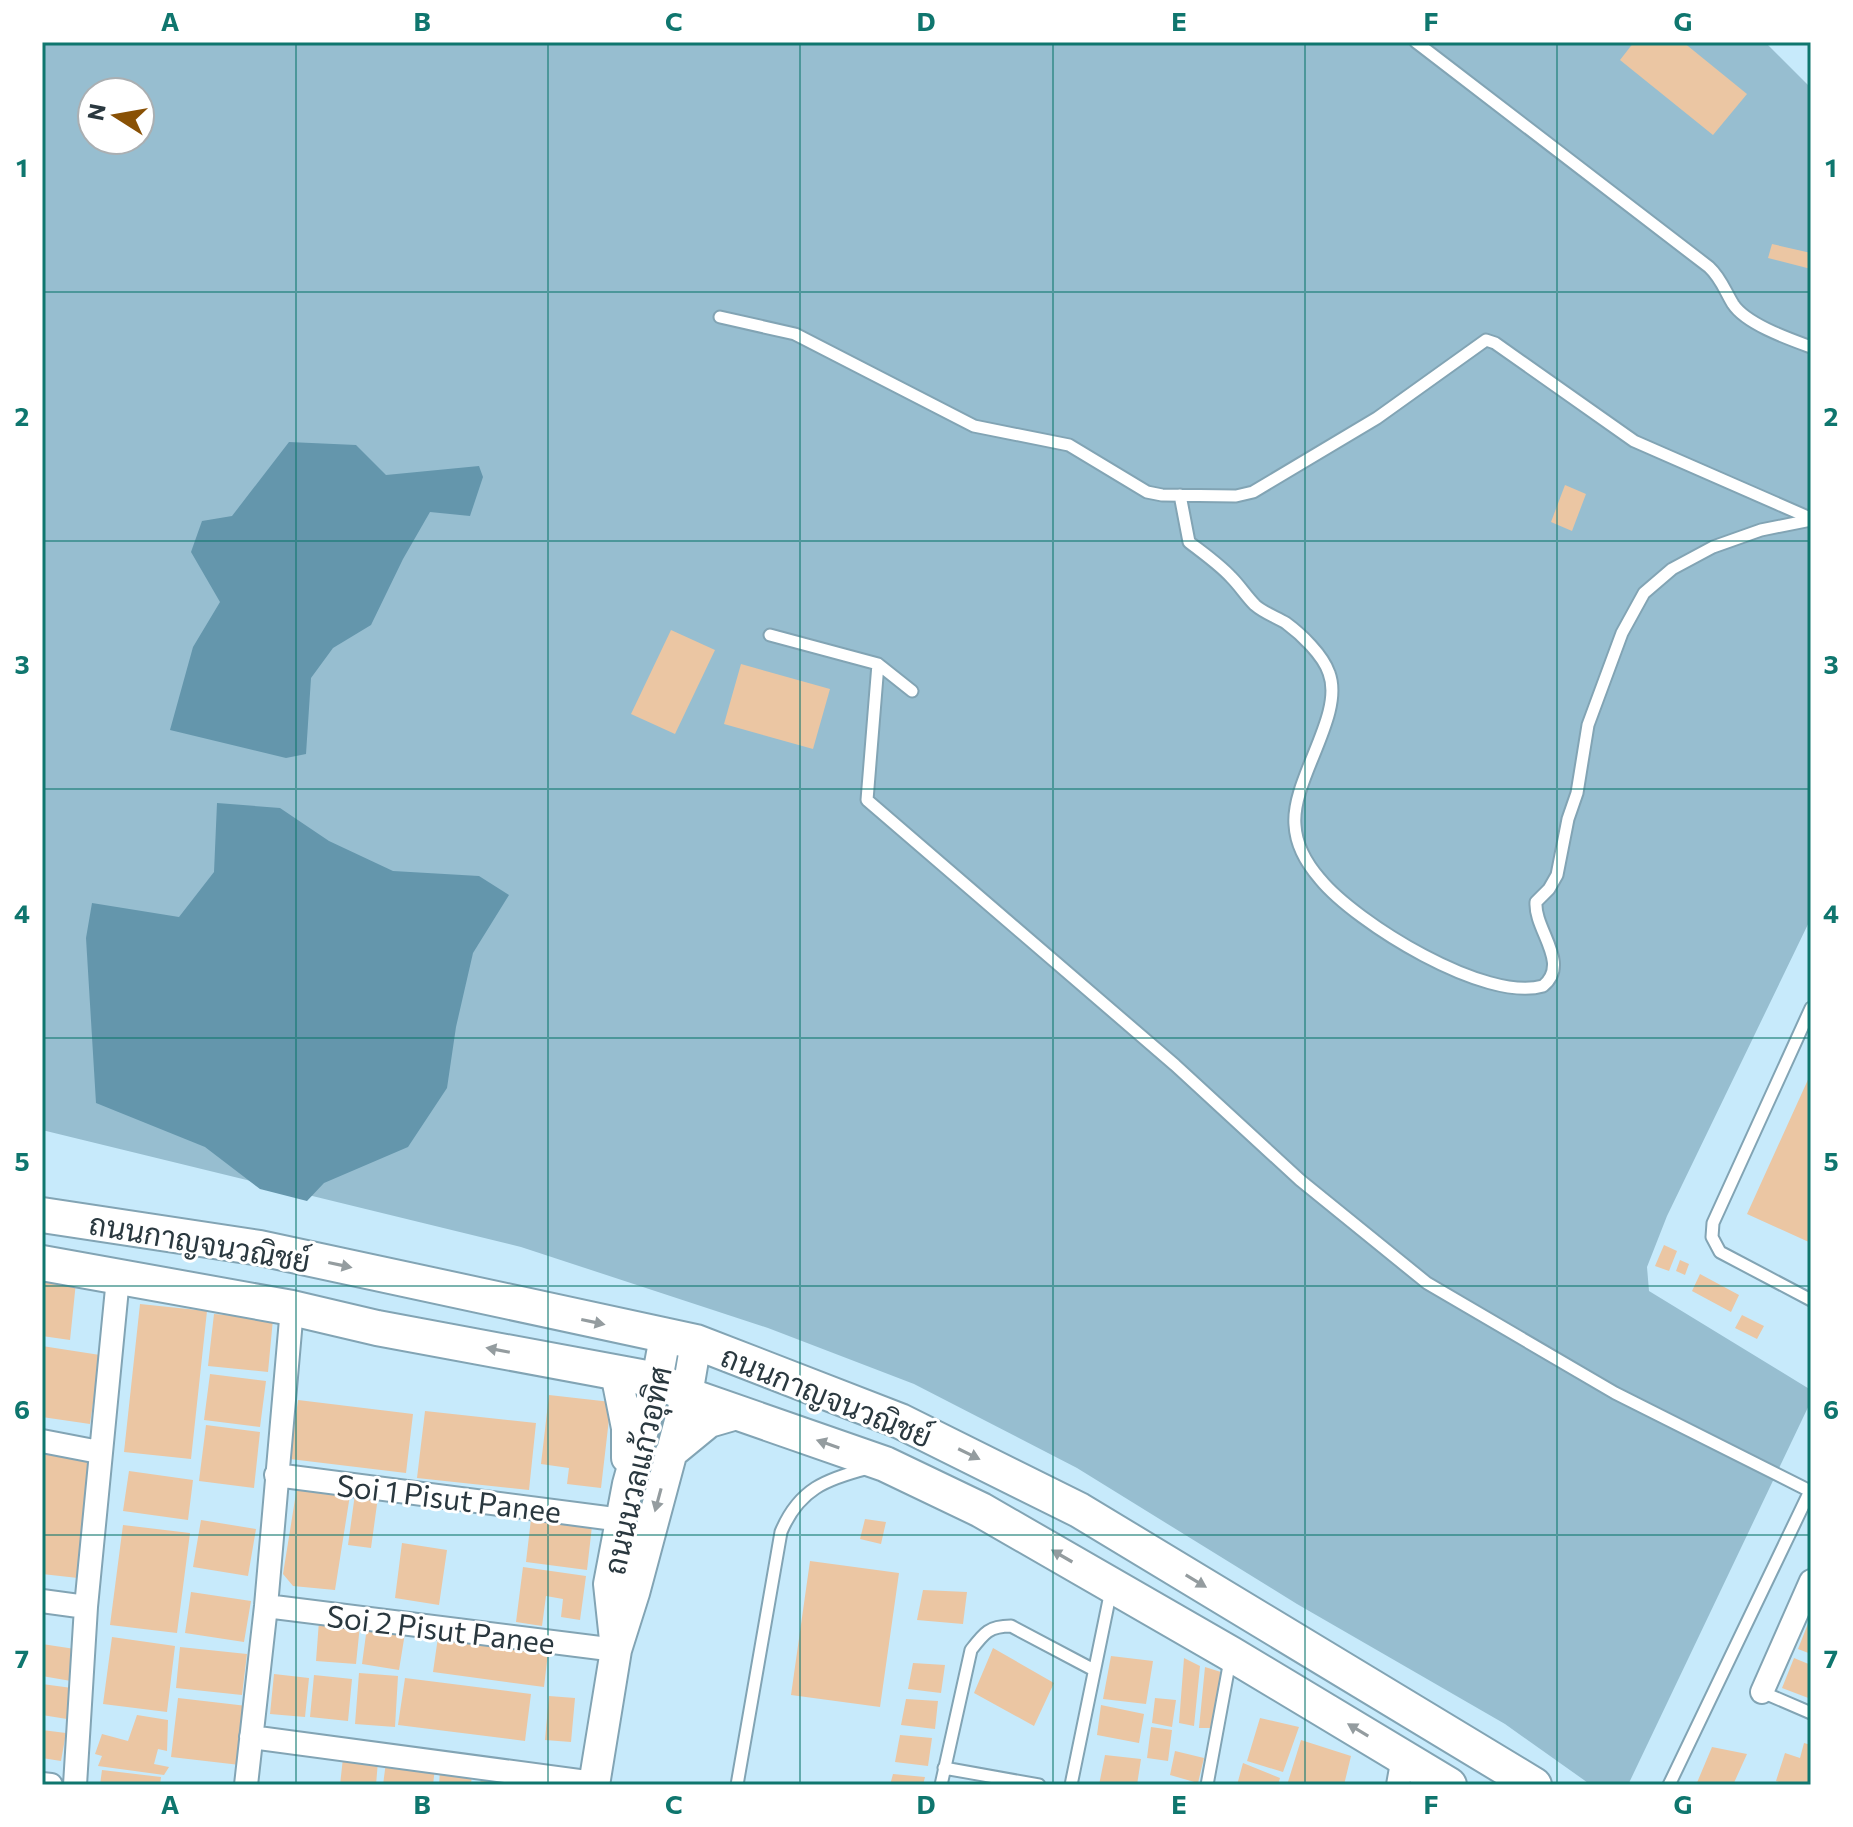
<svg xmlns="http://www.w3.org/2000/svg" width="1853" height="1827" viewBox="0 0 1853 1827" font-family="Commissioner,Sarabun,sans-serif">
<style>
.green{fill:#97bed0;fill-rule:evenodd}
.water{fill:#6496ac}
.building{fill:#ebc6a3}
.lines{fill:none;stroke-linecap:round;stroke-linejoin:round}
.lane-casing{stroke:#82a4b4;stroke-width:15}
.street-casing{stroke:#82a4b4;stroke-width:26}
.secondary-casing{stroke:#82a4b4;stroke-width:34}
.primary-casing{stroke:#82a4b4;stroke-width:38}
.lane{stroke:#fff;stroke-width:11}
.street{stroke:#fff;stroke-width:22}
.secondary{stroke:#fff;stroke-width:30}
.primary{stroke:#fff;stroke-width:34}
.oneway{fill:#949c9f}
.grid{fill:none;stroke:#0f766e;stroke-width:2;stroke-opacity:0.55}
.labels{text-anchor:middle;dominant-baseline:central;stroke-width:6;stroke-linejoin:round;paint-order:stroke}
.street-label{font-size:30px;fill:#2a383f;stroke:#fff}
.neatline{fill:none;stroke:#0f766e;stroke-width:3}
.grid-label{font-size:26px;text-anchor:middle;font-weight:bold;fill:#0f766e}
</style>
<rect width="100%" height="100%" fill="#c7eafb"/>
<!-- green -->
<path class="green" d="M 42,42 L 1765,42 L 1811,88 L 1811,918 L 1667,1216 L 1647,1267 L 1649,1291 L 1811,1390 L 1811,1401 L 1628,1785 L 1591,1785 L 1505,1724 L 1297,1604 L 1077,1468 L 914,1384 L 768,1328 L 521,1247 L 42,1130 ZM 92,92 L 140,92 L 140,140 L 92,140 Z"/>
<!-- water -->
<path class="water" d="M 289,442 L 356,445 L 386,475 L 479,466 L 483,477 L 470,516 L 430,512 L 403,559 L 371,625 L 333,648 L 311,678 L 306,754 L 286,758 L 170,730 L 193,647 L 220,602 L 191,552 L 202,521 L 232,516 Z
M 217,803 L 280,808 L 329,841 L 393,871 L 479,876 L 509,895 L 473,953 L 456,1027 L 447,1088 L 408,1147 L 324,1183 L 307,1201 L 260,1189 L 205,1147 L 96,1103 L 86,938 L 92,903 L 179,917 L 214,872 Z"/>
<!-- building -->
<path class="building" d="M 1634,42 L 1683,42 L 1747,94 L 1713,135 L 1620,60 Z
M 1772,244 L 1811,253 L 1811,269 L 1768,258 Z
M 1565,485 L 1586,494 L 1572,531 L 1551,522 Z
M 671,630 L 715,650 L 675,734 L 631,714 Z
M 741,664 L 830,689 L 813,749 L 724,724 Z
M 1811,1073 L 1811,1243 L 1747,1214 Z
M 1664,1245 L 1677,1251 L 1669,1271 L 1655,1266 Z
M 1680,1260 L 1689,1264 L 1685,1275 L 1676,1271 Z
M 1700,1274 L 1739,1295 L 1731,1312 L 1692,1291 Z
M 42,1278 L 76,1282 L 70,1340 L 42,1336 Z
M 140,1304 L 207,1311 L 191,1459 L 124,1452 Z
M 214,1314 L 273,1319 L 268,1372 L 208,1366 Z
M 1742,1315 L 1764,1326 L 1757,1339 L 1735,1328 Z
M 42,1346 L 100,1355 L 90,1424 L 42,1417 Z
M 210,1374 L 266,1381 L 260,1427 L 204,1420 Z
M 549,1395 L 611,1402 L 601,1488 L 567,1484 L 569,1468 L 541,1464 Z
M 298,1400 L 413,1414 L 406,1473 L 290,1459 Z
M 425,1411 L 536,1423 L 529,1490 L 417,1478 Z
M 206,1425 L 260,1432 L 254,1488 L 199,1481 Z
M 42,1453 L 92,1459 L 78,1578 L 42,1574 Z
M 129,1471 L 193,1480 L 188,1520 L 123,1511 Z
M 297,1487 L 350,1495 L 335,1590 L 293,1586 L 283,1574 Z
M 355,1494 L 378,1497 L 371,1548 L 348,1545 Z
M 531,1519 L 592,1526 L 587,1570 L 526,1562 Z
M 865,1519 L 886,1522 L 881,1544 L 860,1539 Z
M 201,1520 L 256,1529 L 248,1576 L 193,1567 Z
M 123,1525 L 190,1533 L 177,1633 L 110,1625 Z
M 402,1543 L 447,1550 L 439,1605 L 395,1598 Z
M 810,1561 L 899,1573 L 880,1707 L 791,1695 Z
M 523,1567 L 586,1576 L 580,1620 L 561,1617 L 563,1599 L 546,1596 L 542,1626 L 516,1622 Z
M 923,1590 L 967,1592 L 963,1624 L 917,1620 Z
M 191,1592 L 251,1601 L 244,1642 L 185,1633 Z
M 1811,1616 L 1811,1654 L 1798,1649 Z
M 319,1621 L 360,1625 L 356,1664 L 316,1661 Z
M 367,1627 L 405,1633 L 399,1670 L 362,1664 Z
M 112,1637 L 175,1646 L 167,1712 L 103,1704 Z
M 438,1637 L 548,1653 L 544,1687 L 433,1672 Z
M 42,1644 L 75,1649 L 71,1681 L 42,1676 Z
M 180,1647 L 247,1654 L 242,1695 L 176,1688 Z
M 993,1648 L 1054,1683 L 1034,1726 L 974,1693 Z
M 1111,1656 L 1153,1661 L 1146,1704 L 1103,1699 Z
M 1184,1658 L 1200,1666 L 1194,1726 L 1179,1723 Z
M 1794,1658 L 1811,1665 L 1811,1699 L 1782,1688 Z
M 913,1663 L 945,1665 L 941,1693 L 908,1689 Z
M 1205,1667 L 1221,1672 L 1212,1728 L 1199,1728 Z
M 359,1673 L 398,1676 L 395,1727 L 355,1724 Z
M 274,1674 L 309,1678 L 305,1717 L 270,1714 Z
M 314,1675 L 352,1679 L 348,1721 L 310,1717 Z
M 405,1678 L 531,1694 L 525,1741 L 398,1725 Z
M 42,1684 L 72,1688 L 67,1719 L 42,1715 Z
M 549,1696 L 575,1698 L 571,1742 L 545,1740 Z
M 178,1698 L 247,1706 L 240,1765 L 171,1757 Z
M 1155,1698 L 1176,1700 L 1172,1727 L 1152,1723 Z
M 906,1699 L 938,1701 L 935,1729 L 901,1725 Z
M 1101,1705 L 1144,1714 L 1139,1743 L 1097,1735 Z
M 137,1715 L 168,1720 L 167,1751 L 158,1749 L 154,1764 L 169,1767 L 164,1775 L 98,1766 L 102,1756 L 95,1754 L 102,1734 L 128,1741 Z
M 1260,1718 L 1299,1727 L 1283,1772 L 1247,1761 Z
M 1151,1727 L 1172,1730 L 1168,1761 L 1147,1758 Z
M 42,1730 L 66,1733 L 61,1761 L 42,1758 Z
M 900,1735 L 932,1738 L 928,1766 L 895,1762 Z
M 1301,1740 L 1351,1756 L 1344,1785 L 1287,1785 Z
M 1804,1743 L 1811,1745 L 1811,1785 L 1778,1785 L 1779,1782 L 1776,1781 L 1785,1753 L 1800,1758 Z
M 1712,1747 L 1747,1754 L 1733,1785 L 1696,1785 Z
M 1175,1751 L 1204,1758 L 1198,1783 L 1170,1775 Z
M 1105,1755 L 1141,1759 L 1137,1785 L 1099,1785 Z
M 343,1758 L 378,1761 L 376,1785 L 340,1785 Z
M 386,1762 L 435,1768 L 433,1785 L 383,1785 Z
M 1243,1763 L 1280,1778 L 1278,1785 L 1237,1785 Z
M 102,1770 L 161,1777 L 160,1785 L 100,1785 Z
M 440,1770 L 472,1774 L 471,1785 L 439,1785 Z
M 893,1774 L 925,1777 L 923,1785 L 890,1785 Z
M 481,1776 L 527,1785 L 480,1785 Z"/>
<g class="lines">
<!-- lane casing -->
<g class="lane-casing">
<path id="lane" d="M 1416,42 L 1709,267 C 1721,278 1725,291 1733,304 C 1746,324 1789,339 1811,347
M 720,317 L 795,334 L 974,426 L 1069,445 L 1147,492 L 1162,495 L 1236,496 L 1253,492 L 1377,418 L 1486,340 L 1495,343 L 1634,441 L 1810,518
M 1180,495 L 1189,542 C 1203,553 1219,564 1231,577 C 1240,586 1246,596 1255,605 C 1264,613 1276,617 1286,623 C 1301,634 1323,655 1329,673 C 1345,715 1291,780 1295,825 C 1296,845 1307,864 1320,879 C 1356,923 1486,1003 1543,986 C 1571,963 1534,930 1536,902 L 1549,889 L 1557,875 L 1568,819 L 1577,793 L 1588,725 L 1622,633 L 1644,593 L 1672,569 L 1713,547 L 1761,530 L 1811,520
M 770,635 L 878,664 L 912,691
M 878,664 L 867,800 L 1175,1065 L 1300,1180 L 1427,1283 L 1615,1393 L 1810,1491
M 1811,1008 L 1713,1223 L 1712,1237 L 1720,1252 L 1811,1300
M 1762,1692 L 1811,1713
M 944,1768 L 1039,1785
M 737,1785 L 781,1532 C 799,1489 826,1479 869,1468
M 941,1785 L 971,1650 C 984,1633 989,1626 1011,1626 L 1094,1670
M 1071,1785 L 1111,1590
M 1207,1785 L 1230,1660
M 1669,1785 L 1811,1489"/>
</g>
<!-- street casing -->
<g class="street-casing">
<path id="street" d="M 42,1441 L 99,1452
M 276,1475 L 622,1520
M 42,1601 L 86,1607
M 266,1606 L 616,1650
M 1762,1692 L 1811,1581
M 251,1737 L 594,1783
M 42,1784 L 51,1785
M 75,1785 L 86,1607 L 118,1278
M 246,1785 L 266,1606 L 292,1308
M 1398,1785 L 1403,1757"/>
</g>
<!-- secondary casing -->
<g class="secondary-casing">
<path id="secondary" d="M 616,1373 L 627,1428 L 627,1458
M 670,1454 L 709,1422 L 740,1413
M 615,1640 L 609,1584 L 628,1484 L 657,1380 L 665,1337
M 594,1785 L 616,1650 L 634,1593 L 687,1395 L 696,1342"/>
</g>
<!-- primary casing -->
<g class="primary-casing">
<path id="primary" d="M 42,1215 L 260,1248 L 696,1342 L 900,1421 L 1079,1510 L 1534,1785
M 42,1263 L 292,1308 L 377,1328 L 657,1380 L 687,1395 L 885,1464 L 981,1510 L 1231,1654 L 1449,1785"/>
</g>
<!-- lane -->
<use href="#lane" class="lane"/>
<!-- street -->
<use href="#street" class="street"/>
<!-- secondary -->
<use href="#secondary" class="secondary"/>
<!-- primary -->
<use href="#primary" class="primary"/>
</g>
<!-- one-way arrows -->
<defs><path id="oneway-solid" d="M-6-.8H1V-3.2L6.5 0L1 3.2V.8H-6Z" transform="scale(2)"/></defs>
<g class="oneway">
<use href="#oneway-solid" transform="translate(340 1265) rotate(12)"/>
<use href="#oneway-solid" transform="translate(593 1322) rotate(12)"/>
<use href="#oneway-solid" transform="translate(498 1350) rotate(-169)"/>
<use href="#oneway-solid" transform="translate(828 1444) rotate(-161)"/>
<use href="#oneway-solid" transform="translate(969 1454) rotate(26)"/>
<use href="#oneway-solid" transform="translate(658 1500) rotate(105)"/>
<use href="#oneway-solid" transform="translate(1062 1556) rotate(-150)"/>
<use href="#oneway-solid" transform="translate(1196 1581) rotate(31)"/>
<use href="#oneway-solid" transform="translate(1358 1730) rotate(-149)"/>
</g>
<!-- grid -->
<path class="grid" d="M 296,42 L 296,1785M 548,42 L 548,1785M 800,42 L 800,1785M 1053,42 L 1053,1785M 1305,42 L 1305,1785M 1557,42 L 1557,1785M 42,292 L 1811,292M 42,541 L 1811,541M 42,789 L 1811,789M 42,1038 L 1811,1038M 42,1286 L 1811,1286M 42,1535 L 1811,1535"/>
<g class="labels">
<!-- street labels -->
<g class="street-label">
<text transform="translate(200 1241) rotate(10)">ถนนกาญจนวณิชย์</text>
<text transform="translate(827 1395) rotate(22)">ถนนกาญจนวณิชย์</text>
<text transform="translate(636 1470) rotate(-77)">ถนนนวลแก้วอุทิศ</text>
<text transform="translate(449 1497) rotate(7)">Soi 1 Pisut Panee</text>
<text transform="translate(441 1628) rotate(7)">Soi 2 Pisut Panee</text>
</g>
</g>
<!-- border -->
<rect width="1853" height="1827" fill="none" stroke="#ffffff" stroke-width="88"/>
<!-- north arrow -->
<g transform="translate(116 116) rotate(281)"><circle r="38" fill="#ffffff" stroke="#aaafb2" stroke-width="2"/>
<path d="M0-6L14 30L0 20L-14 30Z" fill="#895105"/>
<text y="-12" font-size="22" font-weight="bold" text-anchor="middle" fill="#2a383f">N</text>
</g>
<rect x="44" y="44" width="1765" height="1739" class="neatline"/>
<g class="grid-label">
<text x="170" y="31">A</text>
<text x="422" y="31">B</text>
<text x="674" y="31">C</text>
<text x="926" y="31">D</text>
<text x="1179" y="31">E</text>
<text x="1431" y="31">F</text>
<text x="1683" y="31">G</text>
<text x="22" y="177">1</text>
<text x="1831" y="177">1</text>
<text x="22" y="426">2</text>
<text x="1831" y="426">2</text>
<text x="22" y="674">3</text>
<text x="1831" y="674">3</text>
<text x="22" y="923">4</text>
<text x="1831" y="923">4</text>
<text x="22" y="1171">5</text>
<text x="1831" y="1171">5</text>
<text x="22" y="1419">6</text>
<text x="1831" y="1419">6</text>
<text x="22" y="1668">7</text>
<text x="1831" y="1668">7</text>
<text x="170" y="1814">A</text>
<text x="422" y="1814">B</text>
<text x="674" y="1814">C</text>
<text x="926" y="1814">D</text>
<text x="1179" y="1814">E</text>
<text x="1431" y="1814">F</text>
<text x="1683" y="1814">G</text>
</g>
</svg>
